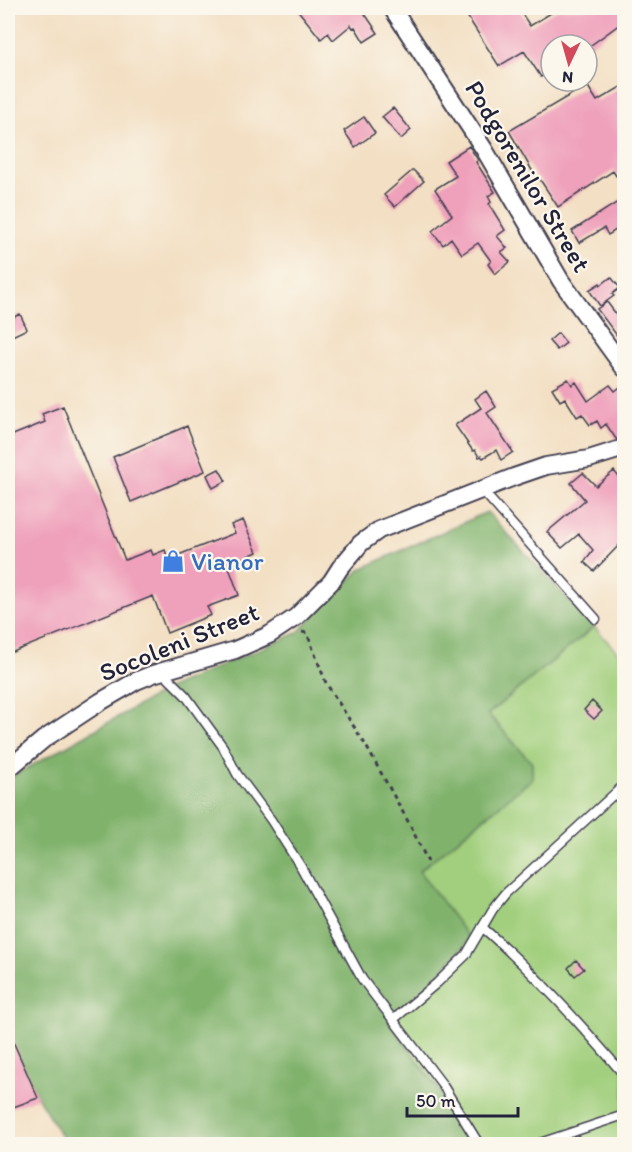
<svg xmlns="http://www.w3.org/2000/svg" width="632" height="1152" viewBox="0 0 632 1152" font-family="Itim,sans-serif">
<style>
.green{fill:#a1cf7d;stroke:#62785c;stroke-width:1.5}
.forest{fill:#80b26c;stroke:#516a54;stroke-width:1.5}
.building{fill:#efa0bb}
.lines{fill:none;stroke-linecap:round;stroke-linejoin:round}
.lane-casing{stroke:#413e4f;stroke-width:11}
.street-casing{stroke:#413e4f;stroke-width:20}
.path{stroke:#413e4f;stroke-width:3;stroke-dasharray:4.5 4.5;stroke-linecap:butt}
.lane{stroke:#fff;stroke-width:8}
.street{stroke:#fff;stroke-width:16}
.labels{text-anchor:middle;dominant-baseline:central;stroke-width:4.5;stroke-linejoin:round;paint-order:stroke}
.street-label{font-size:26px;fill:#22223b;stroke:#fbf7ec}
.shop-label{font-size:26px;fill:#366cbe;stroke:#fbf7ec;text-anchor:start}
</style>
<rect width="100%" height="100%" fill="#fbf7ec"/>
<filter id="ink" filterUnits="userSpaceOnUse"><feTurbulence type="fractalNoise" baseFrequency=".0167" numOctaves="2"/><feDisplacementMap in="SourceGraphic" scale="12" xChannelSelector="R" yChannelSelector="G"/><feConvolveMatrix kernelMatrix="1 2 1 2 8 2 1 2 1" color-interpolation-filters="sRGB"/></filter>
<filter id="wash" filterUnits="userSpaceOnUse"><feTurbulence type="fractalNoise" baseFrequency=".008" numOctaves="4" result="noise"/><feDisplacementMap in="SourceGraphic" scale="24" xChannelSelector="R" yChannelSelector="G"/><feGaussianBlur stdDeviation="1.35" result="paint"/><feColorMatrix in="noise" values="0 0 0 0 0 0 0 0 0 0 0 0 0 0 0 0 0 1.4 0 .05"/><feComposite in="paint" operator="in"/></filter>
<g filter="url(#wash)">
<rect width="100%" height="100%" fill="#f3dfc3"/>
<!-- green -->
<path class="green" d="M 594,627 L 624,659 L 624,1144 L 474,1144 L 437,1087 L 388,1021 L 440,974 L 419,871 L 532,779 L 532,763 L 488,714 Z"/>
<!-- forest -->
<path class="forest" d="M 487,512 L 594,627 L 488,714 L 532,763 L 532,779 L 419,871 L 469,938 L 440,974 L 388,1021 L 437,1087 L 474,1144 L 66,1144 L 38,1098 L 8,1031 L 8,779 L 169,688 L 297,633 L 361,569 Z"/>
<g id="blocks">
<!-- building -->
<path class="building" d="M 296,8 L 361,8 L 378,33 L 364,42 L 355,27 L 353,28 L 351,25 L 333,40 L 328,33 L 321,39 Z
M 462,8 L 518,8 L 530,26 L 559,8 L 624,8 L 624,21 L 591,45 L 551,45 L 551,71 L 541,77 L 524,51 L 499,66 Z
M 587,85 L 597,101 L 624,85 L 624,170 L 616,176 L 613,171 L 558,207 L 539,178 L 537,179 L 509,131 Z
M 393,108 L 411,130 L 401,139 L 382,117 Z
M 364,117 L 375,133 L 355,147 L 344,131 Z
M 469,146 L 478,160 L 476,162 L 495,192 L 488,196 L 491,202 L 489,204 L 505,230 L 497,236 L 507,248 L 501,252 L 510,262 L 495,274 L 488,264 L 491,261 L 478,243 L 462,254 L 451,238 L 443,245 L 432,231 L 452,215 L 435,189 L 456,176 L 446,161 Z
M 413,170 L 424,181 L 395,207 L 384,195 Z
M 624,198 L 624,225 L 608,235 L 604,228 L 579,243 L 572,231 Z
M 611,277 L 620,288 L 612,294 L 614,296 L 600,306 L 589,290 L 600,283 L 601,285 Z
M 607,302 L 624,325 L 624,345 L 597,309 Z
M 20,314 L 27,329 L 8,338 L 8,320 Z
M 558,333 L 566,343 L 557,350 L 549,341 Z
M 568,379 L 572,385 L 576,382 L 588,401 L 610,385 L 615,391 L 624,384 L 624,438 L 616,439 L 606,424 L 601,428 L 597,421 L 590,425 L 582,414 L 577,417 L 565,398 L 560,401 L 552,388 Z
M 486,391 L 496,407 L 487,413 L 513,452 L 501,460 L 496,450 L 483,458 L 481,456 L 479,457 L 475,450 L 473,451 L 455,425 L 481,408 L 475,399 Z
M 63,406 L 125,560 L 151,550 L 153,555 L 165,550 L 168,559 L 235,533 L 231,525 L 243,520 L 257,552 L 228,565 L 239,595 L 207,607 L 211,615 L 167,633 L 153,596 L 8,654 L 8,437 L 45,422 L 42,414 Z
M 187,426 L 205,471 L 131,502 L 113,457 Z
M 219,469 L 226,481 L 213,488 L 207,475 Z
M 614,471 L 624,483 L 624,540 L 594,571 L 584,562 L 593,550 L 579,534 L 562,548 L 547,532 L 585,500 L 571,483 L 583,473 L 596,486 Z
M 592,701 L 602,711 L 594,719 L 584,710 Z
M 576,960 L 584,969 L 575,976 L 568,968 Z
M 8,1030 L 38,1098 L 8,1109 Z"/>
</g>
</g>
<g filter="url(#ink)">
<use href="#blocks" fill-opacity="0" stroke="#413e4f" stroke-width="1.5"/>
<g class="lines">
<!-- lane casing -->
<g class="lane-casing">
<path id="lane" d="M 482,490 L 596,619
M 162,672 L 186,696 L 223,747 L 237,774 L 271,820 L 301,867 L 362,979 L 442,1084 L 479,1144
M 615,794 L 624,803
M 482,927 C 534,972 580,1023 624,1075
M 394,1019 L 437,983 L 466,955 L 493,909 L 506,893 L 624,785
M 537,1144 L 624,1115"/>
</g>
<!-- street casing -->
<g class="street-casing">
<path id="street" d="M 392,8 L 484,149 L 561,281 L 624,368
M 8,769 L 44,739 L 100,702 L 136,681 L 153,674 L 235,650 L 269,635 L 296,617 L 331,582 L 340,568 L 361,543 L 379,530 L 514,477 L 546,466 L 589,459 L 624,448"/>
</g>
<!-- path -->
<path class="path" d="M 302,632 L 307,633 L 326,683 L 365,744 L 410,825 L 428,862"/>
<!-- lane -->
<use href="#lane" class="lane"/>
<!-- street -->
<use href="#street" class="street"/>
</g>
</g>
<!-- icons -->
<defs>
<g id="shop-bare" transform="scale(1.8)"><path d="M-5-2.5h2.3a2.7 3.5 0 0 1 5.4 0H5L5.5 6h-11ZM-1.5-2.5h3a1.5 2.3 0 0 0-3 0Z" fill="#3f7fe0" stroke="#fbf7ec" stroke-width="2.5" paint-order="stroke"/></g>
</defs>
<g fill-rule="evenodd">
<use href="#shop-bare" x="173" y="561"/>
</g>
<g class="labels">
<!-- street labels -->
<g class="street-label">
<text transform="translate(528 176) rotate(59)">Podgorenilor Street</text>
<text transform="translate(179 642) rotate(-22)">Socoleni Street</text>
</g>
<!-- shop labels -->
<g class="shop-label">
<text x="191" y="561">Vianor</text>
</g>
</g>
<!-- margin -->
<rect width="632" height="1152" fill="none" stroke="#fbf7ec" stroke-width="30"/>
<!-- north arrow -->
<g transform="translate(569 63) rotate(185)"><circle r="28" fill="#fbf7ec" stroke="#a4a2a5" stroke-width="1.5"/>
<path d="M0-4.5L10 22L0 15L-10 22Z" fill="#d1495b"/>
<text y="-9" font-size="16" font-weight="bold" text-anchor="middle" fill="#22223b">N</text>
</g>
<!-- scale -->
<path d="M407 1107v9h111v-9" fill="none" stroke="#22223b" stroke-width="3"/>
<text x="416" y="1107" font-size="18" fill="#22223b" stroke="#fbf7ec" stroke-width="4.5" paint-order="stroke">50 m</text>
</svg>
